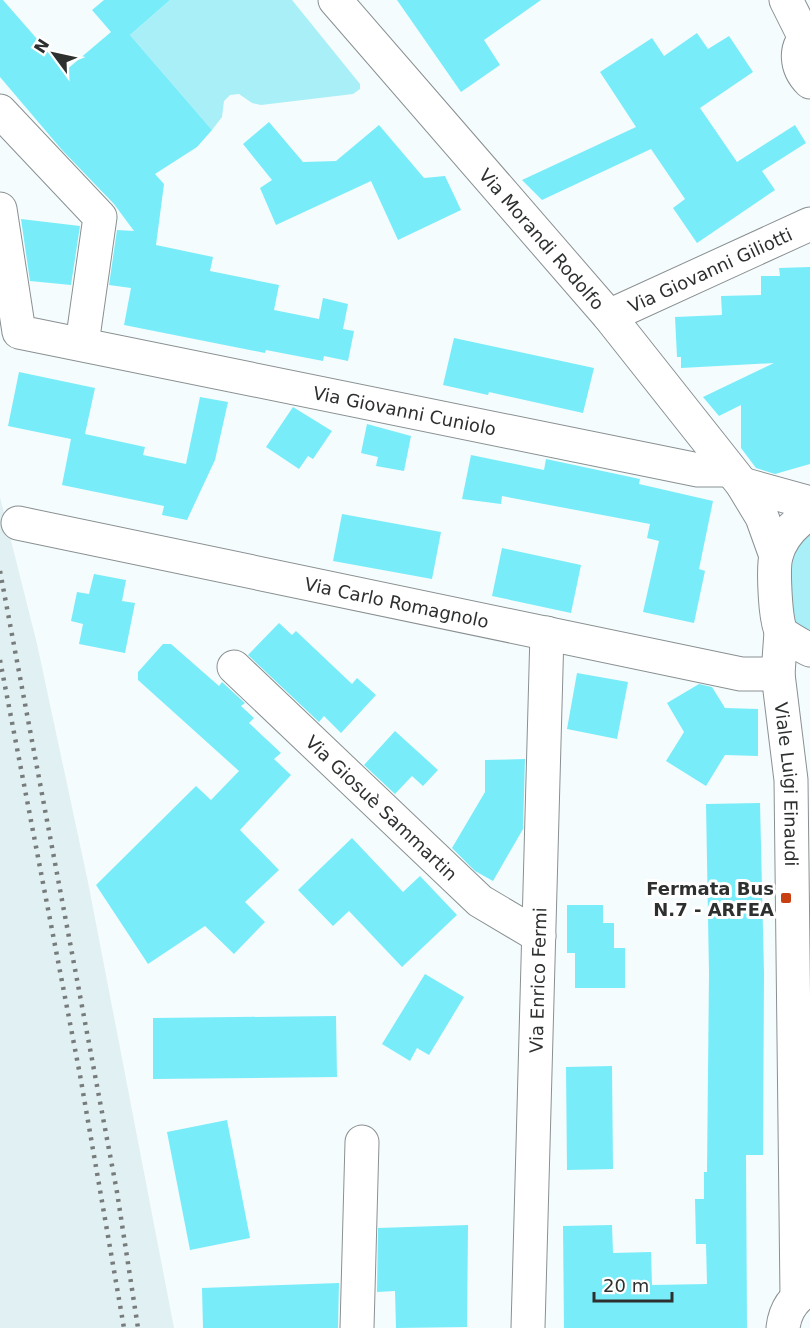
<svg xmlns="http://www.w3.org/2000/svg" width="810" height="1328" viewBox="0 0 810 1328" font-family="'DejaVu Sans',sans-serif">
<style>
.built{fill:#e1f0f2}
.green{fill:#a8eff7}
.building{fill:#79ecf9}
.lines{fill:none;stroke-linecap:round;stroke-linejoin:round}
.minor-casing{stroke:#8a9091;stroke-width:35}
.minor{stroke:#fff;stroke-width:33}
.rail{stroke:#787b7c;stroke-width:4.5;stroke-dasharray:3 6;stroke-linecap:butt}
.poi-dot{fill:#c84011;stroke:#fff;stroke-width:2}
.labels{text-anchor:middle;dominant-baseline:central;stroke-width:6;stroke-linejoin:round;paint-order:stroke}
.street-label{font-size:18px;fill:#2e3030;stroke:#fff}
.poi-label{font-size:18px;font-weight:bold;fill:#2e3030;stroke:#fff;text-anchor:end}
</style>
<rect width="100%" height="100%" fill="#f5fcfd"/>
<!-- built -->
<path class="built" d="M 0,497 L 37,644 L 88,882 L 174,1328 L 0,1328 Z"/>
<!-- green -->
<path class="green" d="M 170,0 L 292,0 L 360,84 L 360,89 L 353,94 L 261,105 L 252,103 L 239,94 L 230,95 L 224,101 L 222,117 L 212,130 L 130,35 Z
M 810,530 L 810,634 L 792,623 L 789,559 Z"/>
<!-- building -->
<path class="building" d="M 0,0 L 3,0 L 65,71 L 111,32 L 92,10 L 104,0 L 170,0 L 130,35 L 212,130 L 197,147 L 155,174 L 164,184 L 156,245 L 213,257 L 210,271 L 279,285 L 274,310 L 319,319 L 323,298 L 348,304 L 343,329 L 354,331 L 348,361 L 324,356 L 323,361 L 266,350 L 265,353 L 124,325 L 131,288 L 109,285 L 117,230 L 134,231 L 114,204 L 62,150 L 0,77 Z
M 397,0 L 541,0 L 484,40 L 500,65 L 461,92 Z
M 697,33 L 708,49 L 729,36 L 753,72 L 700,108 L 737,162 L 795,125 L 806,143 L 762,171 L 775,190 L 697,243 L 673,208 L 685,199 L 651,149 L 542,200 L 522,180 L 636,127 L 600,72 L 652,38 L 664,56 Z
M 269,122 L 303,162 L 336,161 L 379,125 L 424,178 L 445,176 L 461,210 L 398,240 L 371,181 L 276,225 L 260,188 L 272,180 L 243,144 Z
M 21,219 L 80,226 L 71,285 L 30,281 Z
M 810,267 L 810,464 L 775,474 L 756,468 L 741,448 L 741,405 L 719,416 L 703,397 L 774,363 L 681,368 L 681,357 L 677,357 L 675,317 L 722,315 L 721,296 L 761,295 L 761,276 L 780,276 L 779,268 Z
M 454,338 L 594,368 L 583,413 L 489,392 L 488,395 L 443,385 Z
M 19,372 L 95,388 L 85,434 L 145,447 L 143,455 L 186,464 L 200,397 L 228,402 L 215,460 L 187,520 L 162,515 L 164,506 L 62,485 L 71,439 L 8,426 Z
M 293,407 L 332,431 L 313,459 L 308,456 L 299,469 L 266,447 Z
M 367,424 L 411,436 L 404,471 L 376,466 L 378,457 L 361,453 Z
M 471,455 L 544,470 L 546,459 L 640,479 L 639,484 L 713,501 L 699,569 L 705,571 L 694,623 L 643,612 L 659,541 L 647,538 L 650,524 L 502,496 L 501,504 L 462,499 Z
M 342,514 L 441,532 L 432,579 L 333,561 Z
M 502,548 L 581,565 L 571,613 L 492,596 Z
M 94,574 L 126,580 L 122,601 L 135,603 L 125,653 L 79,644 L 83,624 L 71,621 L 77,592 L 89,594 Z
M 279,623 L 292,635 L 296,631 L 352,684 L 357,678 L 376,695 L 341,733 L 324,716 L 319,722 L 248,655 Z
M 163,644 L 171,644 L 219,686 L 222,682 L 245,703 L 241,706 L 254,718 L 249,723 L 281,753 L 274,759 L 291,775 L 240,830 L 279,870 L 245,902 L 265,922 L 234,954 L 205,926 L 148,964 L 96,885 L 196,786 L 211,800 L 239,771 L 138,680 L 138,672 Z
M 577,673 L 628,682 L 617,739 L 567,729 Z
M 699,684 L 712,687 L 725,708 L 758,709 L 758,756 L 725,755 L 706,786 L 666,761 L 684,732 L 667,703 Z
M 395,731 L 438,770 L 423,786 L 412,776 L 395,794 L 364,765 Z
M 525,759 L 523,829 L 493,881 L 475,871 L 452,848 L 485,792 L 485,760 Z
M 760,803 L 764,973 L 763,1155 L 746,1155 L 747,1328 L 564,1328 L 563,1226 L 612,1225 L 613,1253 L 651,1252 L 652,1285 L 707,1284 L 706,1244 L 696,1244 L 695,1199 L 704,1199 L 704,1172 L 707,1172 L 709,973 L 706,804 Z
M 352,838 L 403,892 L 420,876 L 457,915 L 402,967 L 349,911 L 333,926 L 298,890 Z
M 567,905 L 603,905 L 603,923 L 614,923 L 614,948 L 625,948 L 625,988 L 575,988 L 575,953 L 567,953 Z
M 425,974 L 464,997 L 429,1055 L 417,1048 L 410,1061 L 382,1044 Z
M 336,1016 L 337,1077 L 153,1079 L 153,1018 Z
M 612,1066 L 613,1169 L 567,1170 L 566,1067 Z
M 227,1120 L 250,1238 L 190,1250 L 167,1132 Z
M 468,1225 L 467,1327 L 396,1328 L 395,1291 L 377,1292 L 378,1228 Z
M 339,1283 L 338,1328 L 203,1328 L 202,1288 Z"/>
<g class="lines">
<!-- minor casing -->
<g class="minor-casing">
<g id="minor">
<path id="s1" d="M 335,0 L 609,316 L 742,484 L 762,517 L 776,556"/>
<path d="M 786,0 L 805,38"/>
<path d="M 810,34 C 793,47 796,68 810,82"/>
<path d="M 0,111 L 100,217 L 82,344"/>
<path id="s2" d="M 0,209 L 19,332 L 698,470 L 728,470"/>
<path id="s3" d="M 609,316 L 810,224"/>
<path d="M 742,484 L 810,503"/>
<path d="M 810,513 C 795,523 781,537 776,556 C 773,567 775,626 782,633 C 790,640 801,645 810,650"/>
<path id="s4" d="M 18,523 L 741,674 L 778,674"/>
<path id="s5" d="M 781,632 L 778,674 L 791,780 L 797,1297"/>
<path id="s6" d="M 234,667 L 480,901 L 539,936"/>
<path d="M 357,1328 L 362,1142"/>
<path id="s7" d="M 528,1328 L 547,633"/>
<path d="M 783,1328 C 785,1310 794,1297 810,1289"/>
</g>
</g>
<!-- minor -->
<use href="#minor" class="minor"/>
<!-- rail -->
<path class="rail" d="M 0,571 L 117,1192 L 138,1328
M 0,660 L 80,1075 L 124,1328"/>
</g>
<!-- markers -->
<rect class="poi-dot" x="780" y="892" width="12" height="12" rx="3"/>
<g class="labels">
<!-- street labels -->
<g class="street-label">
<text stroke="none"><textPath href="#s1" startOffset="316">Via Morandi Rodolfo</textPath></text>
<text stroke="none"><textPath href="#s3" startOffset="111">Via Giovanni Giliotti</textPath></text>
<text stroke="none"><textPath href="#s2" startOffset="518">Via Giovanni Cuniolo</textPath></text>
<text stroke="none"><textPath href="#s4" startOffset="387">Via Carlo Romagnolo</textPath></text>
<text stroke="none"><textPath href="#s5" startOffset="153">Viale Luigi Einaudi</textPath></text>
<text stroke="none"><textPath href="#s6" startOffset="204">Via Giosuè Sammartin</textPath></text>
<text stroke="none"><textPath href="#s7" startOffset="348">Via Enrico Fermi</textPath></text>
</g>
<!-- poi labels -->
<g class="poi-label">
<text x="774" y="888">Fermata Bus<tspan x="774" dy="21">N.7 - ARFEA</tspan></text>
</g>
</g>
<!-- north arrow -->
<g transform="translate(54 54) rotate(303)" stroke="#ffffff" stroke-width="4.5" paint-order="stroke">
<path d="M0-4.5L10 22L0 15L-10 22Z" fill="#2e3030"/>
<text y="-9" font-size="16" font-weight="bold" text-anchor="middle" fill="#2e3030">N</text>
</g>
<!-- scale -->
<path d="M594 1292v9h78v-9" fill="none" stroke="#2e3030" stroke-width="3"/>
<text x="603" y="1292" font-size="18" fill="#2e3030" stroke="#ffffff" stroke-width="4.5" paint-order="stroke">20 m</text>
</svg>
